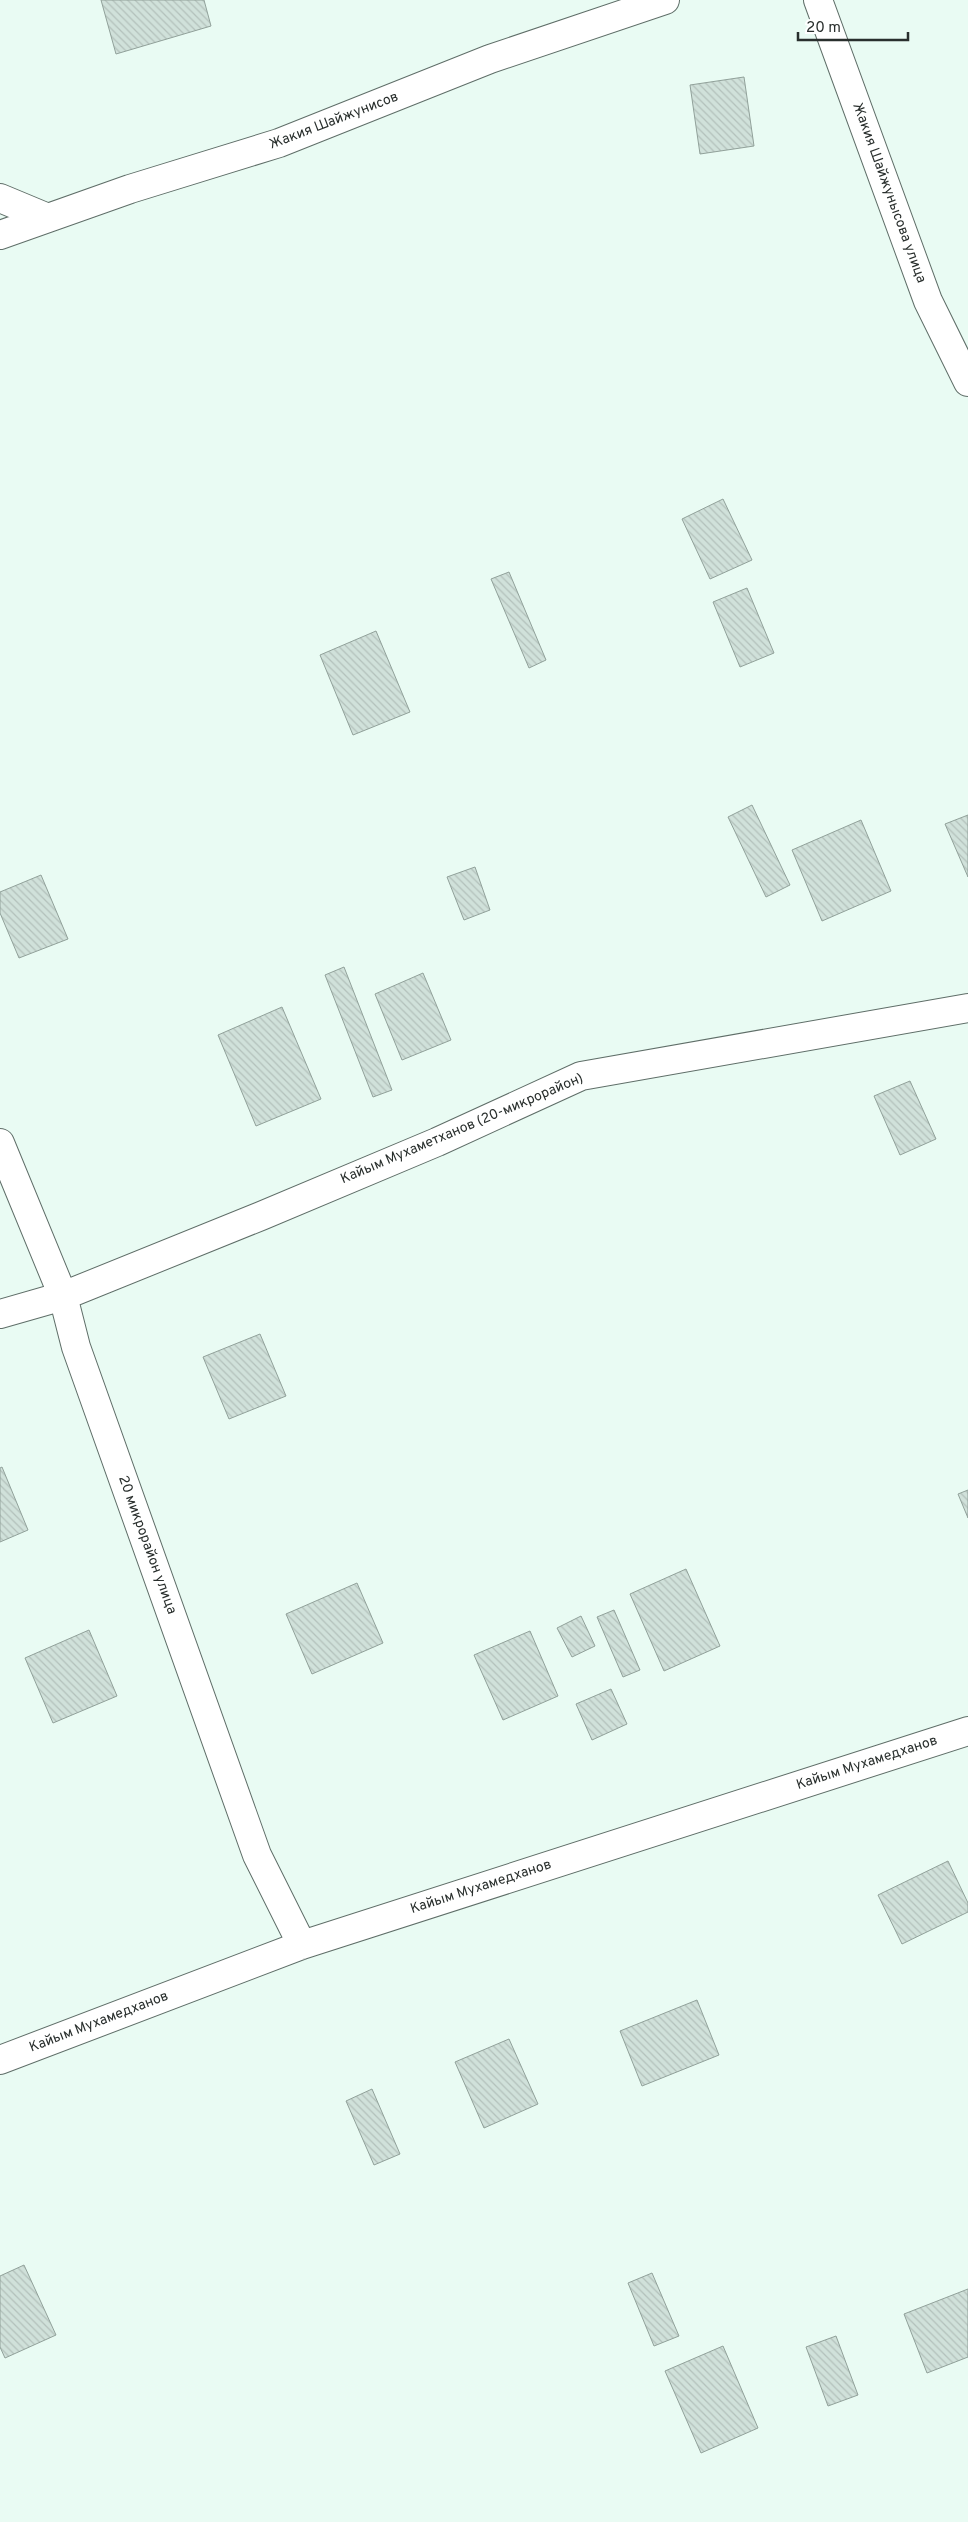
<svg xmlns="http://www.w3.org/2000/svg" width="968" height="2522" viewBox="0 0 968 2522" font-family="Overpass,sans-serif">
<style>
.building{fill:url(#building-back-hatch);stroke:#91a19a}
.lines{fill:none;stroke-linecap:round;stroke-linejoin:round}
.street-casing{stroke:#5f6e68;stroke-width:30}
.street{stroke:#fff;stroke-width:28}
.labels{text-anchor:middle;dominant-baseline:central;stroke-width:4;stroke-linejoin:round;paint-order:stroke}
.street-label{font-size:14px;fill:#292f2d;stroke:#fff}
</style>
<defs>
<pattern id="building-back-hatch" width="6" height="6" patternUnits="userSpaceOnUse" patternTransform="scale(1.25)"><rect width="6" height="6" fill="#d0e1da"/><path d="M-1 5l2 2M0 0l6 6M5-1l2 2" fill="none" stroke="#b3c1bb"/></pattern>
</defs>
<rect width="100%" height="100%" fill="#e9fbf3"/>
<!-- building -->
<path class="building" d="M 101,0 L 204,0 L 211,26 L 116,54 Z
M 744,77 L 754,146 L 700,154 L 690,85 Z
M 723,499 L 752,560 L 710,579 L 682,519 Z
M 509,572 L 546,660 L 529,668 L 491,579 Z
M 747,588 L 774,653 L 740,667 L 713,602 Z
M 376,631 L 410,712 L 353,735 L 320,655 Z
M 752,805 L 790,885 L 766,897 L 728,817 Z
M 968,815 L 968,877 L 945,824 Z
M 861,820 L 891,891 L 822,921 L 792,850 Z
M 475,867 L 490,910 L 464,920 L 447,877 Z
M 41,875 L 68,939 L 19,958 L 0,913 L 0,892 Z
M 344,967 L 392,1090 L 373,1097 L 325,975 Z
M 423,973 L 451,1040 L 402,1060 L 375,994 Z
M 282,1007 L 321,1099 L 256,1126 L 218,1035 Z
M 910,1081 L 936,1139 L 900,1155 L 874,1096 Z
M 260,1334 L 286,1396 L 229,1419 L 203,1357 Z
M 2,1467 L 28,1530 L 0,1542 L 0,1468 Z
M 968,1490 L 968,1518 L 958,1494 Z
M 686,1569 L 720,1646 L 664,1671 L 630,1594 Z
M 357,1583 L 383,1643 L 312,1674 L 286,1614 Z
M 614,1610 L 640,1670 L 623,1677 L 597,1617 Z
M 581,1616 L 595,1646 L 572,1657 L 557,1628 Z
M 89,1630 L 117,1696 L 53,1723 L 25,1658 Z
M 530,1631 L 558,1696 L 503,1720 L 474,1655 Z
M 611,1689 L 627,1724 L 592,1740 L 576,1704 Z
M 948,1861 L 968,1903 L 968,1912 L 902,1944 L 878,1895 Z
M 697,2000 L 719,2055 L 642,2086 L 620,2031 Z
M 509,2039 L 538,2104 L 484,2128 L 455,2062 Z
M 372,2089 L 400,2154 L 374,2165 L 346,2101 Z
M 24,2265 L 56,2335 L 5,2358 L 0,2347 L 0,2276 Z
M 652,2273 L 679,2336 L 654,2346 L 628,2283 Z
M 968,2289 L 968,2357 L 927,2373 L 904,2314 Z
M 836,2336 L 858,2395 L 828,2406 L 806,2347 Z
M 723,2346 L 758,2428 L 701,2453 L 665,2371 Z"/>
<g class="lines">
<!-- street casing -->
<g class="street-casing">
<path id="street" d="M 818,0 L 928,301 L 968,382
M 0,198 L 48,218
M 0,235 L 130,189 L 279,143 L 490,59 L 665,0
M 0,1143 L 63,1296 L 76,1347 L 257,1855 L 302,1945
M 0,1314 L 63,1296 L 261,1216 L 437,1142 L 581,1076 L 968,1008
M 0,2060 L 302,1945 L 968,1731"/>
</g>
<!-- street -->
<use href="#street" class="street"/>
</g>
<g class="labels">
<!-- street labels -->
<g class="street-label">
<text transform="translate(334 121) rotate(-21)">Жакия Шайжунисов</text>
<text transform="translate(889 193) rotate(70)">Жакия Шайжунысова улица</text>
<text transform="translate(462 1129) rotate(-23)">Кайым Мухаметханов (20-микрорайон)</text>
<text transform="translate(147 1545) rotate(70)">20 микрорайон улица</text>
<text transform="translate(867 1763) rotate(-18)">Кайым Мухамедханов</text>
<text transform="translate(481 1887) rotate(-18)">Кайым Мухамедханов</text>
<text transform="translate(99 2022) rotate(-21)">Кайым Мухамедханов</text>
</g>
</g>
<!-- scale -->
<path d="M798 32v8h110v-8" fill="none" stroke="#292f2d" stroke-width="2.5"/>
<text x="806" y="32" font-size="15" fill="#292f2d" stroke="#ffffff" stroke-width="4" paint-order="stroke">20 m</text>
</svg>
